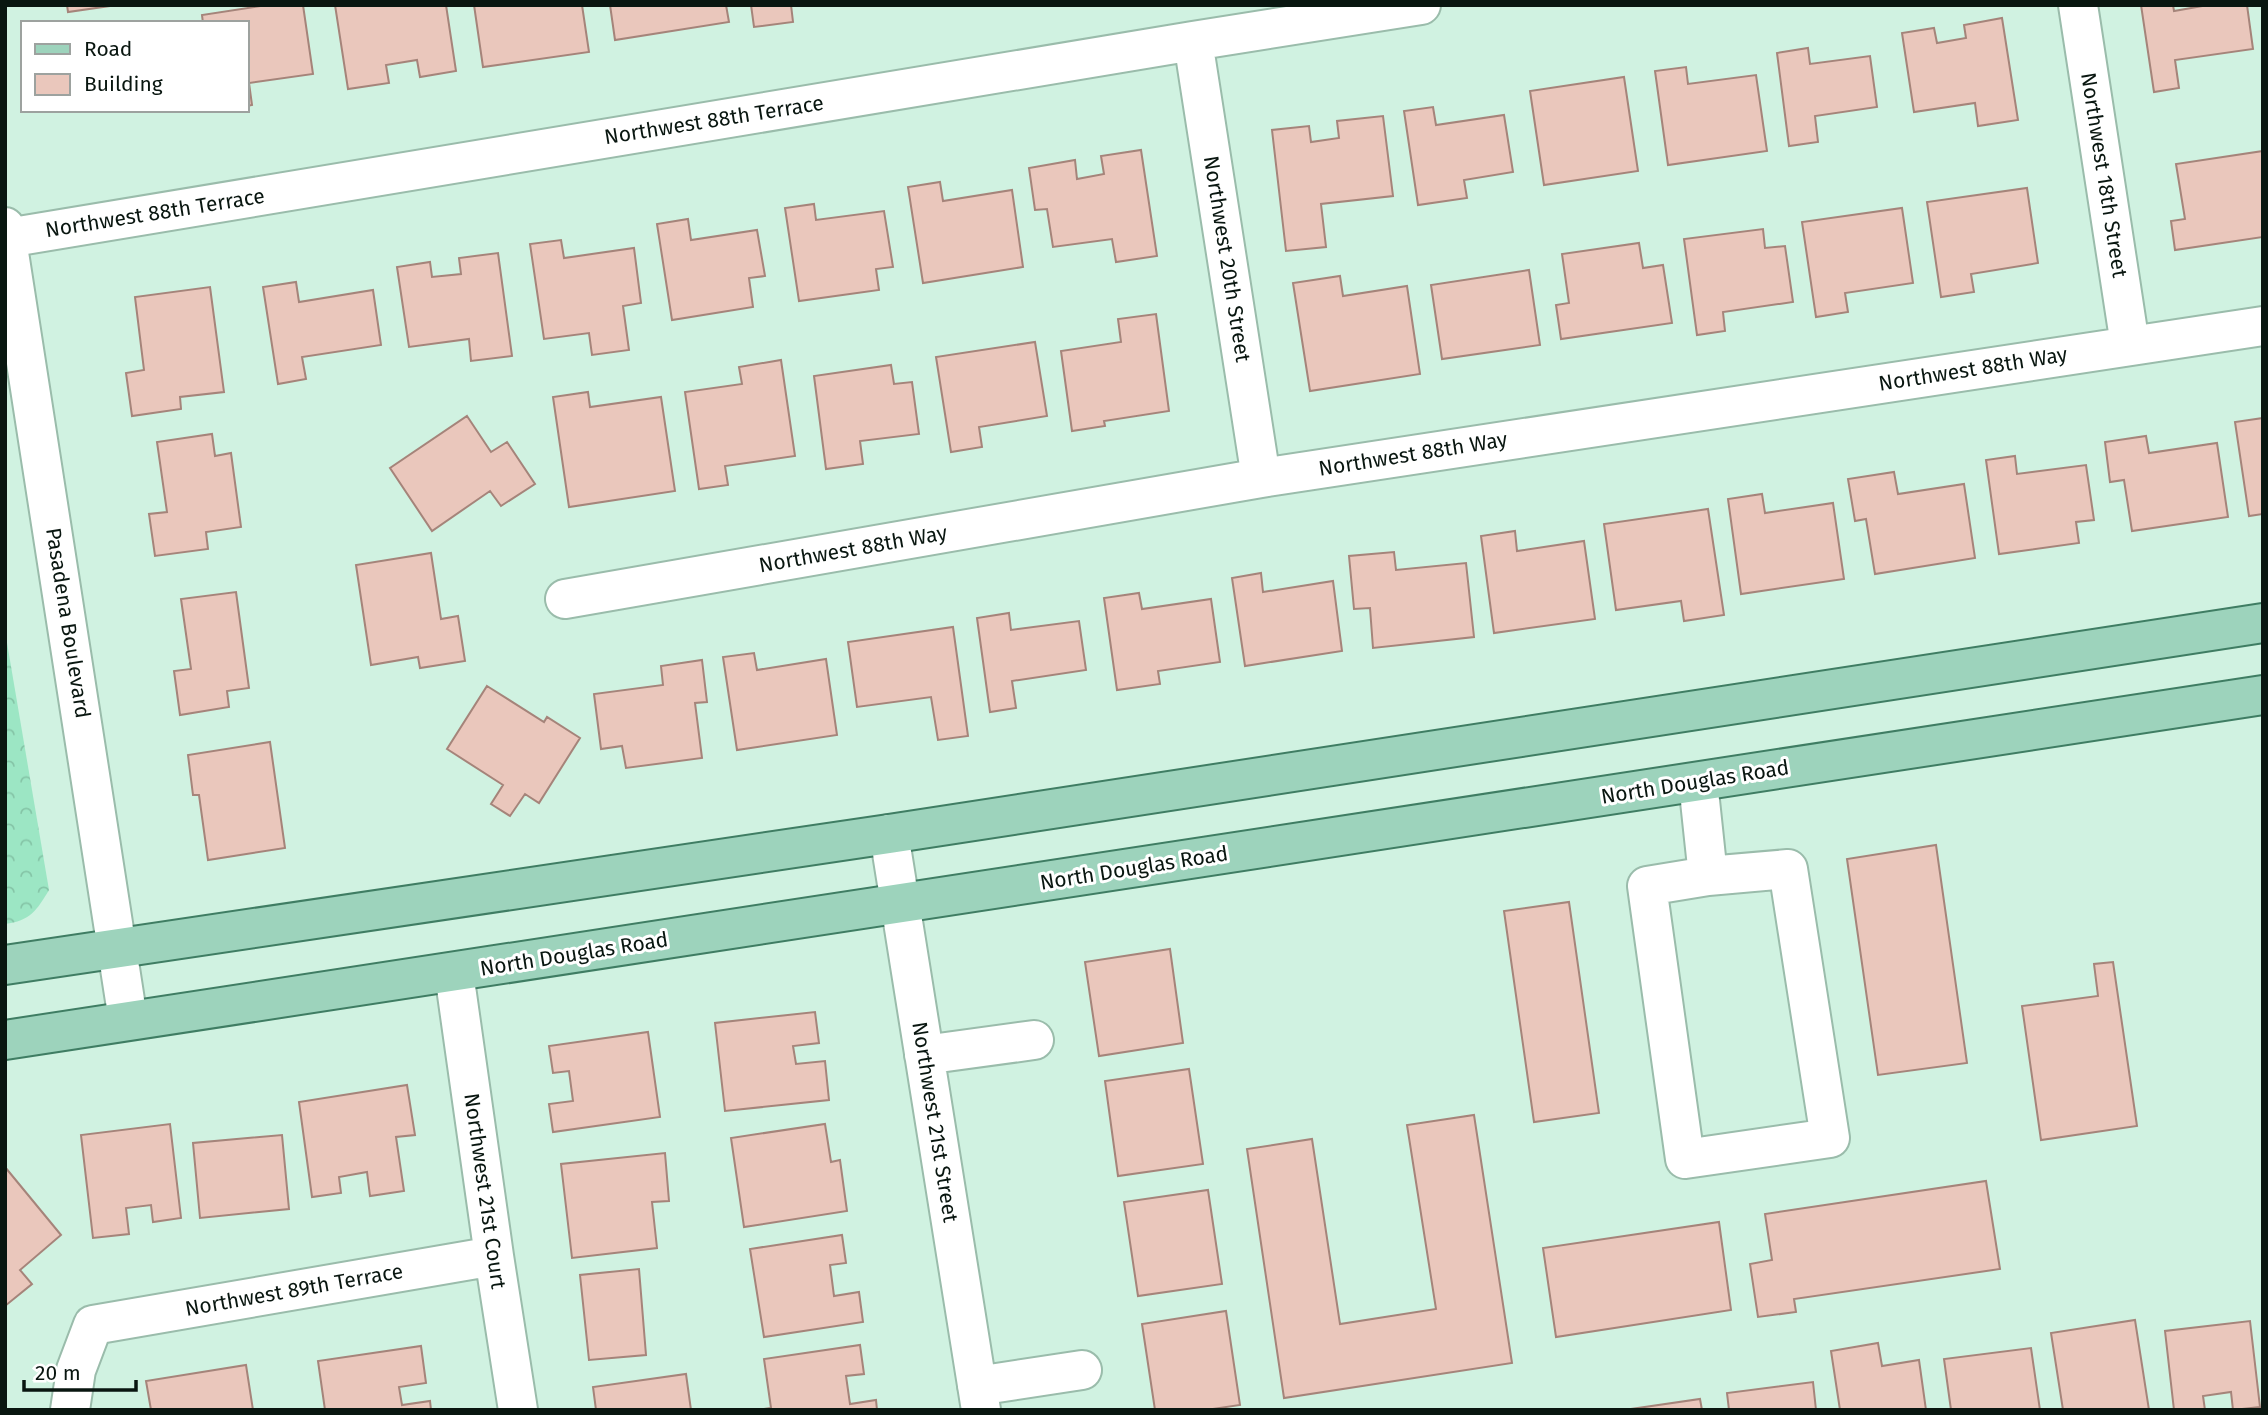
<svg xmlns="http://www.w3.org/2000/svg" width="2268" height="1415" viewBox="0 0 2268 1415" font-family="'Fira Sans',sans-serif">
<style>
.forest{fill:url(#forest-crowns)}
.building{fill:#eac7bc;stroke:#a5847a;stroke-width:2}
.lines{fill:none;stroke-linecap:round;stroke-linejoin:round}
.minor-casing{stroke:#9abcab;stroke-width:42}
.major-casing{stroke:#3f7d63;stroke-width:42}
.minor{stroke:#fff;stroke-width:38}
.major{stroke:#9dd3bc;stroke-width:38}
.labels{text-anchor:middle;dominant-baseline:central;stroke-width:6;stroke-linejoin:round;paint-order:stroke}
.street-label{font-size:21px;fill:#091610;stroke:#fff}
</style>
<defs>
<pattern id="forest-crowns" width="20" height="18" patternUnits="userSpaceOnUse" patternTransform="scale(1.75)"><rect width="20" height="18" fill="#9ce6c4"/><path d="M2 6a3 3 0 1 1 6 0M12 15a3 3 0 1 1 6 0" fill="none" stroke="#85c5a7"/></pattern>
</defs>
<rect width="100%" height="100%" fill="#d0f2e1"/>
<!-- forest -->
<path class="forest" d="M 5,631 L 49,890 C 37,910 30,921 5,924 Z"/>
<!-- building -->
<path class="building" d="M 67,5 L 117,5 L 68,12 Z
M 267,5 L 303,5 L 313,74 L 249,83 L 252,105 L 247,106 L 247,23 L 203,23 L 202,15 Z
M 335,5 L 446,5 L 456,71 L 420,77 L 417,60 L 386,65 L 389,83 L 348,89 Z
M 474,5 L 582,5 L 589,52 L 483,67 Z
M 610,5 L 726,5 L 729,22 L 615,40 Z
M 751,5 L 791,5 L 793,22 L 754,27 Z
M 2141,5 L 2173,5 L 2174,11 L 2208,5 L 2247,5 L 2253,49 L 2175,60 L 2179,88 L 2154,92 Z
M 2002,18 L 2018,120 L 1978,126 L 1975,103 L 1914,112 L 1902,33 L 1934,28 L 1937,43 L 1966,38 L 1964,25 Z
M 1808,48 L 1810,64 L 1870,56 L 1877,107 L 1815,116 L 1818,142 L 1789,146 L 1777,53 Z
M 1686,67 L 1688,84 L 1756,75 L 1767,151 L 1668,165 L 1655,71 Z
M 1624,77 L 1638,171 L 1544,185 L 1530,91 Z
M 1433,107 L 1436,125 L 1504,115 L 1513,172 L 1464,180 L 1467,198 L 1418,205 L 1404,111 Z
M 1383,116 L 1393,196 L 1321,204 L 1326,247 L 1286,251 L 1272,130 L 1309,126 L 1311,142 L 1339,138 L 1337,121 Z
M 1141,150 L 1157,256 L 1116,262 L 1112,239 L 1053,247 L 1047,209 L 1035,210 L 1029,168 L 1075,160 L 1077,179 L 1104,174 L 1101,156 Z
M 2263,151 L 2263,237 L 2175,250 L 2171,221 L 2185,219 L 2176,164 Z
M 940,182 L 943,201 L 1012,190 L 1023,267 L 923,283 L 908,187 Z
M 2027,188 L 2038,263 L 1971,274 L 1974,292 L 1941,297 L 1927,202 Z
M 814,204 L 816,220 L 884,211 L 893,267 L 876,269 L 879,290 L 799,301 L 785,208 Z
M 1902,208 L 1913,283 L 1845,293 L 1848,312 L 1816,317 L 1802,222 Z
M 688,219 L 691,240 L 757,230 L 765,276 L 749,278 L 753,307 L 672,320 L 657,224 Z
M 1763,229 L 1765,248 L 1785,246 L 1793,302 L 1723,312 L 1725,331 L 1697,335 L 1684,239 Z
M 561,240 L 564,258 L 634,248 L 641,303 L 623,306 L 629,350 L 592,355 L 589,333 L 544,339 L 530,244 Z
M 1639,243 L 1643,268 L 1663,265 L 1672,323 L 1561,339 L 1556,305 L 1569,303 L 1562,254 Z
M 498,253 L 512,356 L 471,361 L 469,339 L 409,347 L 397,267 L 430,262 L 432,277 L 461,274 L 459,258 Z
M 1529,270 L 1540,345 L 1442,359 L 1431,285 Z
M 1340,276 L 1343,296 L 1407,286 L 1420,374 L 1310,391 L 1293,283 Z
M 296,282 L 299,302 L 373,290 L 381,345 L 302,357 L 306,379 L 278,384 L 263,287 Z
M 210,287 L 224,392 L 180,397 L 181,409 L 132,416 L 126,373 L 144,370 L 135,297 Z
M 1156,314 L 1169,411 L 1104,421 L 1105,426 L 1072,431 L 1061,351 L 1121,342 L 1118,319 Z
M 1035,342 L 1047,416 L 979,427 L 982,447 L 951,452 L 936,357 Z
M 781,360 L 795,456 L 725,466 L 728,485 L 699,489 L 685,392 L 742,384 L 739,367 Z
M 891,365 L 894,384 L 912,382 L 919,434 L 860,441 L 863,464 L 826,469 L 814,376 Z
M 588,392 L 590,407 L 661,397 L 675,491 L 569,507 L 553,397 Z
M 467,416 L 491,452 L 507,442 L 535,484 L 501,506 L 490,491 L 432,531 L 390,468 Z
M 2263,418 L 2263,514 L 2249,516 L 2235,422 Z
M 212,434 L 215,456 L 231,453 L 241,527 L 206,532 L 208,549 L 155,556 L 149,514 L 167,512 L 157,442 Z
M 2146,436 L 2149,453 L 2217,443 L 2228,517 L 2132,531 L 2124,480 L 2110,482 L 2105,442 Z
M 2015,456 L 2017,474 L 2086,465 L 2094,520 L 2076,522 L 2079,543 L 1999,554 L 1986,460 Z
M 1894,472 L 1898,494 L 1964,484 L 1975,558 L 1875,574 L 1866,519 L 1855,521 L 1848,479 Z
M 1762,494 L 1765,513 L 1833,503 L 1844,579 L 1741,594 L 1728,499 Z
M 1708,509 L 1724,615 L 1684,621 L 1681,601 L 1616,610 L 1604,524 Z
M 1515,531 L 1517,551 L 1584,541 L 1595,619 L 1494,633 L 1481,536 Z
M 1394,552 L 1396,570 L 1466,563 L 1474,637 L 1373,648 L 1370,608 L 1354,609 L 1349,556 Z
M 431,553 L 441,619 L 458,616 L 465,661 L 420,668 L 418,657 L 371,665 L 356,565 Z
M 1261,573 L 1263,592 L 1333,581 L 1342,651 L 1245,666 L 1232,578 Z
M 236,592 L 249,688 L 227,691 L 229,707 L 180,715 L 174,671 L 191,669 L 181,599 Z
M 1139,593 L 1142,609 L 1211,599 L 1220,662 L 1158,671 L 1160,684 L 1117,690 L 1104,598 Z
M 1009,613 L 1011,630 L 1079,621 L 1086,670 L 1012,681 L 1016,708 L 990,712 L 977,618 Z
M 953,627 L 968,736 L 938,740 L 931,697 L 857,707 L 848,642 Z
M 754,653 L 757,670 L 826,659 L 837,735 L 737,750 L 723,657 Z
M 702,660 L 707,702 L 695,703 L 702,758 L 626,768 L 622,746 L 601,749 L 594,694 L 663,685 L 661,666 Z
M 487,686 L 544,722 L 547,717 L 580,738 L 539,803 L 525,794 L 510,816 L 491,804 L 503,785 L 447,749 Z
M 270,742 L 285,848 L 208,860 L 199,795 L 193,795 L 188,755 Z
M 1936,845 L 1967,1063 L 1878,1075 L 1847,859 Z
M 1569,902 L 1599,1113 L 1534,1122 L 1504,911 Z
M 1170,949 L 1183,1043 L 1099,1056 L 1085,962 Z
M 2113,962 L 2137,1126 L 2041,1140 L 2022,1006 L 2098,996 L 2094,964 Z
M 815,1012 L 819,1043 L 793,1046 L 796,1064 L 825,1061 L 829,1100 L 725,1111 L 715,1023 Z
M 648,1032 L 660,1117 L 553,1132 L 549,1104 L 573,1101 L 569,1071 L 553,1073 L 549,1046 Z
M 1189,1069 L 1203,1164 L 1118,1176 L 1105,1081 Z
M 407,1085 L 415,1135 L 396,1137 L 404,1191 L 370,1196 L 367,1172 L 339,1177 L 341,1193 L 312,1197 L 299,1102 Z
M 1474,1115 L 1512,1363 L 1284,1398 L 1247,1149 L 1312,1139 L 1340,1324 L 1436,1309 L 1407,1125 Z
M 170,1124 L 181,1218 L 153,1222 L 151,1205 L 126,1208 L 129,1234 L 93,1238 L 81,1135 Z
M 825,1124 L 831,1162 L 840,1160 L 847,1211 L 744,1227 L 731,1138 Z
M 282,1135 L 289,1209 L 200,1218 L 193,1143 Z
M 665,1153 L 669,1201 L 652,1202 L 657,1248 L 572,1258 L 561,1164 Z
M 5,1167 L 61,1235 L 20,1270 L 32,1284 L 5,1306 Z
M 1986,1181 L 2000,1269 L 1794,1299 L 1796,1312 L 1758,1317 L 1750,1264 L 1772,1260 L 1765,1214 Z
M 1208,1190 L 1222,1284 L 1138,1296 L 1124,1202 Z
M 1719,1222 L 1731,1310 L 1556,1337 L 1543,1248 Z
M 842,1235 L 846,1263 L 830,1265 L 834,1296 L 859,1292 L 863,1322 L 764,1337 L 750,1249 Z
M 639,1269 L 646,1355 L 589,1360 L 580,1275 Z
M 1226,1311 L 1240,1405 L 1206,1410 L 1155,1410 L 1142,1324 Z
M 2135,1320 L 2149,1410 L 2063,1410 L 2051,1333 Z
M 2250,1321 L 2260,1407 L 2233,1410 L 2231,1392 L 2203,1396 L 2205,1410 L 2174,1410 L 2165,1331 Z
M 1878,1343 L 1882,1366 L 1919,1360 L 1926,1410 L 1840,1410 L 1831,1351 Z
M 860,1345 L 864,1374 L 846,1376 L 850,1404 L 876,1400 L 877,1410 L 758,1410 L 771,1408 L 764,1359 Z
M 421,1346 L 426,1383 L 399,1387 L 402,1405 L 430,1401 L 431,1410 L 325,1410 L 318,1361 Z
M 2031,1348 L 2040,1410 L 1951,1410 L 1944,1359 Z
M 246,1365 L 253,1410 L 151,1410 L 146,1381 Z
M 686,1374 L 691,1410 L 596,1410 L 593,1387 Z
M 1813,1382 L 1816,1410 L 1729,1410 L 1727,1393 Z
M 1700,1399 L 1702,1410 L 1624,1410 Z"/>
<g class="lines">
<!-- minor casing -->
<g class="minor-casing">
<path id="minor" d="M 2078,5 L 2130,345
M 1193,41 L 1261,478
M 5,227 L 128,1020
M 7,238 L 1193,41 L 1421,5
M 565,599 L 1261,478 L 2263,326
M 1698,782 L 1708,876
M 889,834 L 981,1410
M 1788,869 L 1830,1138 L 1685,1159 L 1647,886 L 1708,876 Z
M 454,973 L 494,1256 L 518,1410
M 924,1055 L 1034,1040
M 977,1386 L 1082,1370
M 70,1410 L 76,1370 L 93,1325 L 494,1256"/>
</g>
<!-- major casing -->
<g class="major-casing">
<path id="major" d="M 5,965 L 889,834 L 2263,623
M 5,1040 L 2263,695"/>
</g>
<!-- minor -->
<use href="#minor" class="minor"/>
<!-- major -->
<use href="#major" class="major"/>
</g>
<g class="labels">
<!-- street labels -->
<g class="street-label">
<text transform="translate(714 120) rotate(-9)">Northwest 88th Terrace</text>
<text transform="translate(2104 175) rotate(81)">Northwest 18th Street</text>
<text transform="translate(155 213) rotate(-9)">Northwest 88th Terrace</text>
<text transform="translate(1227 259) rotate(81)">Northwest 20th Street</text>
<text transform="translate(1973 369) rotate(-9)">Northwest 88th Way</text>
<text transform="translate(1413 454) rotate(-9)">Northwest 88th Way</text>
<text transform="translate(853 549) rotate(-10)">Northwest 88th Way</text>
<text transform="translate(68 623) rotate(81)">Pasadena Boulevard</text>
<text transform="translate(1695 782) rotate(-9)">North Douglas Road</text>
<text transform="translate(1134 868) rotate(-9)">North Douglas Road</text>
<text transform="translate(574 954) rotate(-9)">North Douglas Road</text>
<text transform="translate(935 1122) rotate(81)">Northwest 21st Street</text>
<text transform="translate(485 1191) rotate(82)">Northwest 21st Court</text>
<text transform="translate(294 1290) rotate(-10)">Northwest 89th Terrace</text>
</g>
</g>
<!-- border -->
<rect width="2268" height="1415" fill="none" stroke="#091610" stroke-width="14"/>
<!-- legend -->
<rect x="21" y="21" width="228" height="91" fill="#ffffff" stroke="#9da29f" stroke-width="2"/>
<rect x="35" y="44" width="35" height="10" fill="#9dd3bc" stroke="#9da29f" stroke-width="2"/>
<text x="84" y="56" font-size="21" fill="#091610">Road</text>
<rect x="35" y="74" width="35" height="21" fill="#eac7bc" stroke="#9da29f" stroke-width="2"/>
<text x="84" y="91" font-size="21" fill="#091610">Building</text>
<!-- scale -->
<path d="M24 1380v10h112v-10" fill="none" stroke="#091610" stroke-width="3.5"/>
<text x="35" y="1380" font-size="21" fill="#091610" stroke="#ffffff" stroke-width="5" paint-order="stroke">20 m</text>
</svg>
